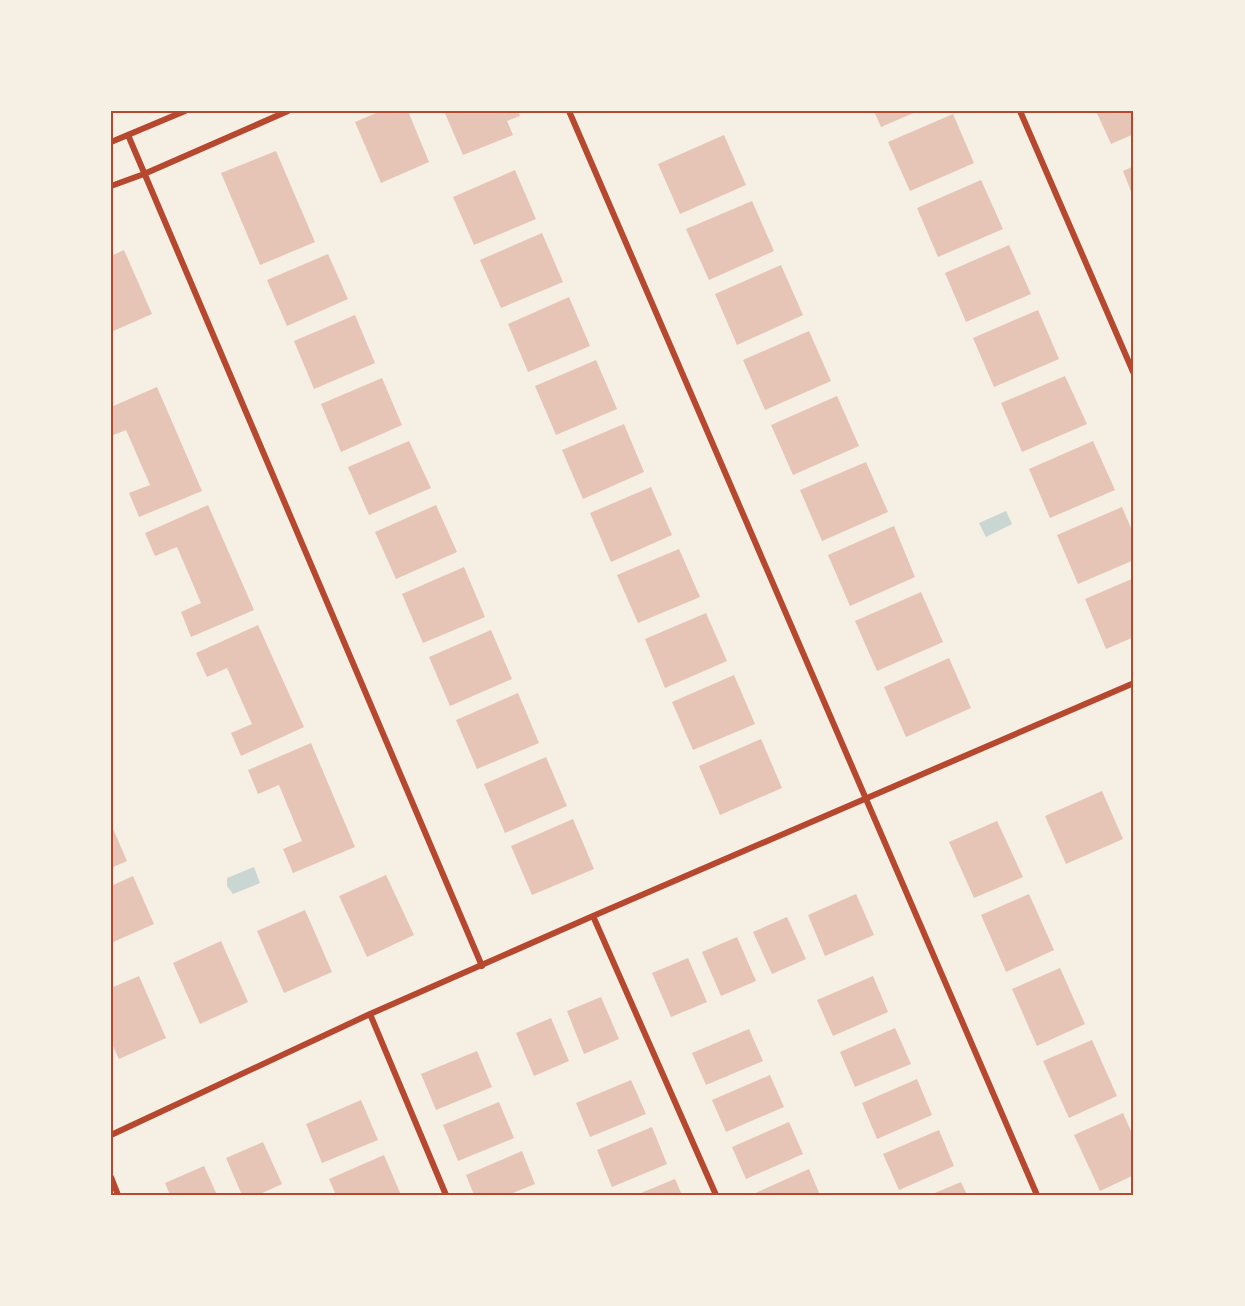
<svg xmlns="http://www.w3.org/2000/svg" width="1245" height="1306" viewBox="0 0 1245 1306" font-family="Mulish,sans-serif">
<style>
.water{fill:#c9d6d2}
.building{fill:#e6c5b7}
.lines{fill:none;stroke-linecap:round;stroke-linejoin:round}
.minor{stroke:#b5482f;stroke-width:6}
.neatline{fill:none;stroke:#b5482f;stroke-width:2}
</style>
<rect width="100%" height="100%" fill="#f6efe4"/>
<!-- water -->
<path class="water" d="M 1006,511 L 1012,524 L 986,537 L 979,523 Z
M 254,867 L 260,883 L 233,894 L 227,886 L 227,878 Z"/>
<!-- building -->
<path class="building" d="M 381,111 L 408,111 L 429,162 L 381,183 L 355,122 Z
M 444,111 L 518,111 L 520,116 L 507,121 L 513,135 L 463,155 Z
M 874,111 L 918,111 L 881,127 Z
M 1096,111 L 1134,111 L 1134,134 L 1111,144 Z
M 953,114 L 974,163 L 910,191 L 888,142 Z
M 724,135 L 746,185 L 680,214 L 658,164 Z
M 276,151 L 315,242 L 260,265 L 221,173 Z
M 1134,166 L 1134,199 L 1123,171 Z
M 515,170 L 536,219 L 474,245 L 453,197 Z
M 981,180 L 1003,229 L 938,257 L 917,208 Z
M 752,201 L 774,251 L 709,280 L 686,229 Z
M 542,233 L 563,282 L 501,308 L 480,260 Z
M 1009,245 L 1031,294 L 966,322 L 945,273 Z
M 124,250 L 152,314 L 111,332 L 111,256 Z
M 328,254 L 348,299 L 287,326 L 267,280 Z
M 781,265 L 803,315 L 737,345 L 715,294 Z
M 569,297 L 590,346 L 528,372 L 508,324 Z
M 1038,310 L 1059,359 L 994,387 L 973,338 Z
M 355,315 L 375,363 L 314,389 L 294,341 Z
M 809,331 L 831,381 L 765,410 L 743,360 Z
M 596,360 L 617,409 L 556,435 L 535,386 Z
M 1065,376 L 1087,424 L 1022,452 L 1001,403 Z
M 382,378 L 402,425 L 341,452 L 321,404 Z
M 157,387 L 202,491 L 139,517 L 129,493 L 150,485 L 126,430 L 111,436 L 111,407 Z
M 837,396 L 859,446 L 793,475 L 771,425 Z
M 624,424 L 644,472 L 583,499 L 562,450 Z
M 409,441 L 431,488 L 369,515 L 348,467 Z
M 1093,441 L 1115,490 L 1050,518 L 1029,469 Z
M 866,462 L 888,512 L 822,541 L 800,490 Z
M 651,487 L 672,535 L 611,562 L 590,513 Z
M 208,505 L 254,610 L 191,637 L 181,612 L 201,603 L 177,547 L 155,556 L 145,533 Z
M 436,505 L 457,552 L 396,579 L 375,532 Z
M 1122,507 L 1134,535 L 1134,560 L 1078,584 L 1057,535 Z
M 894,526 L 915,577 L 850,606 L 828,555 Z
M 679,549 L 700,597 L 638,623 L 617,575 Z
M 464,567 L 485,617 L 423,643 L 402,594 Z
M 1134,578 L 1134,637 L 1106,649 L 1085,599 Z
M 921,592 L 943,642 L 877,671 L 855,621 Z
M 706,613 L 727,661 L 665,688 L 645,639 Z
M 258,625 L 304,727 L 241,756 L 231,733 L 252,724 L 227,668 L 207,677 L 196,653 Z
M 491,630 L 512,679 L 450,706 L 429,657 Z
M 949,658 L 971,708 L 906,737 L 884,687 Z
M 734,675 L 755,724 L 693,750 L 672,702 Z
M 518,693 L 539,743 L 477,769 L 456,720 Z
M 761,739 L 782,788 L 720,815 L 699,766 Z
M 311,743 L 355,847 L 293,873 L 283,849 L 302,841 L 279,785 L 258,794 L 248,770 Z
M 546,757 L 567,806 L 505,833 L 484,784 Z
M 1102,791 L 1123,839 L 1066,864 L 1045,816 Z
M 573,819 L 594,869 L 532,895 L 511,846 Z
M 997,821 L 1023,877 L 974,898 L 949,842 Z
M 111,824 L 127,861 L 111,868 Z
M 386,875 L 414,935 L 367,957 L 339,896 Z
M 133,876 L 154,924 L 111,943 L 111,886 Z
M 856,894 L 874,935 L 825,956 L 808,915 Z
M 1029,894 L 1054,950 L 1006,972 L 981,915 Z
M 305,910 L 332,972 L 284,993 L 257,931 Z
M 787,917 L 806,959 L 772,974 L 753,932 Z
M 737,937 L 756,981 L 721,996 L 702,952 Z
M 221,941 L 248,1002 L 200,1024 L 173,963 Z
M 688,958 L 707,1002 L 671,1017 L 652,973 Z
M 1060,968 L 1085,1024 L 1037,1046 L 1012,989 Z
M 139,976 L 166,1038 L 119,1059 L 111,1042 L 111,988 Z
M 873,976 L 888,1012 L 833,1036 L 817,1000 Z
M 601,997 L 619,1039 L 584,1054 L 567,1011 Z
M 551,1018 L 569,1061 L 534,1076 L 516,1033 Z
M 895,1028 L 911,1064 L 855,1087 L 840,1052 Z
M 749,1029 L 763,1061 L 706,1085 L 692,1053 Z
M 1092,1040 L 1117,1096 L 1069,1118 L 1043,1061 Z
M 477,1051 L 492,1087 L 436,1110 L 421,1074 Z
M 770,1075 L 784,1107 L 726,1132 L 712,1100 Z
M 917,1079 L 932,1115 L 877,1139 L 862,1103 Z
M 631,1080 L 646,1114 L 590,1137 L 576,1103 Z
M 361,1100 L 378,1140 L 322,1163 L 306,1124 Z
M 499,1102 L 514,1138 L 458,1161 L 443,1125 Z
M 1123,1113 L 1134,1138 L 1134,1175 L 1100,1191 L 1074,1135 Z
M 789,1122 L 803,1154 L 746,1179 L 732,1147 Z
M 652,1127 L 667,1164 L 612,1187 L 597,1150 Z
M 939,1130 L 954,1166 L 899,1190 L 883,1154 Z
M 263,1142 L 282,1184 L 258,1195 L 242,1195 L 226,1158 Z
M 522,1151 L 535,1184 L 508,1195 L 474,1195 L 466,1175 Z
M 384,1155 L 401,1195 L 336,1195 L 329,1179 Z
M 204,1166 L 217,1195 L 170,1195 L 165,1183 Z
M 809,1169 L 820,1195 L 751,1195 Z
M 675,1179 L 682,1195 L 636,1195 Z
M 961,1182 L 967,1195 L 930,1195 Z"/>
<g class="lines">
<!-- minor -->
<path class="minor" d="M 569,111 L 1037,1195
M 1020,111 L 1134,374
M 128,135 L 482,966
M 111,142 L 185,111
M 111,186 L 144,174 L 288,111
M 593,916 L 716,1195
M 370,1014 L 446,1195
M 111,1135 L 370,1014 L 593,916 L 1134,683
M 111,1177 L 118,1195"/>
</g>
<!-- border -->
<rect width="1245" height="1306" fill="none" stroke="#f6efe4" stroke-width="225"/>
<rect x="112" y="112" width="1020" height="1082" class="neatline"/>
</svg>
